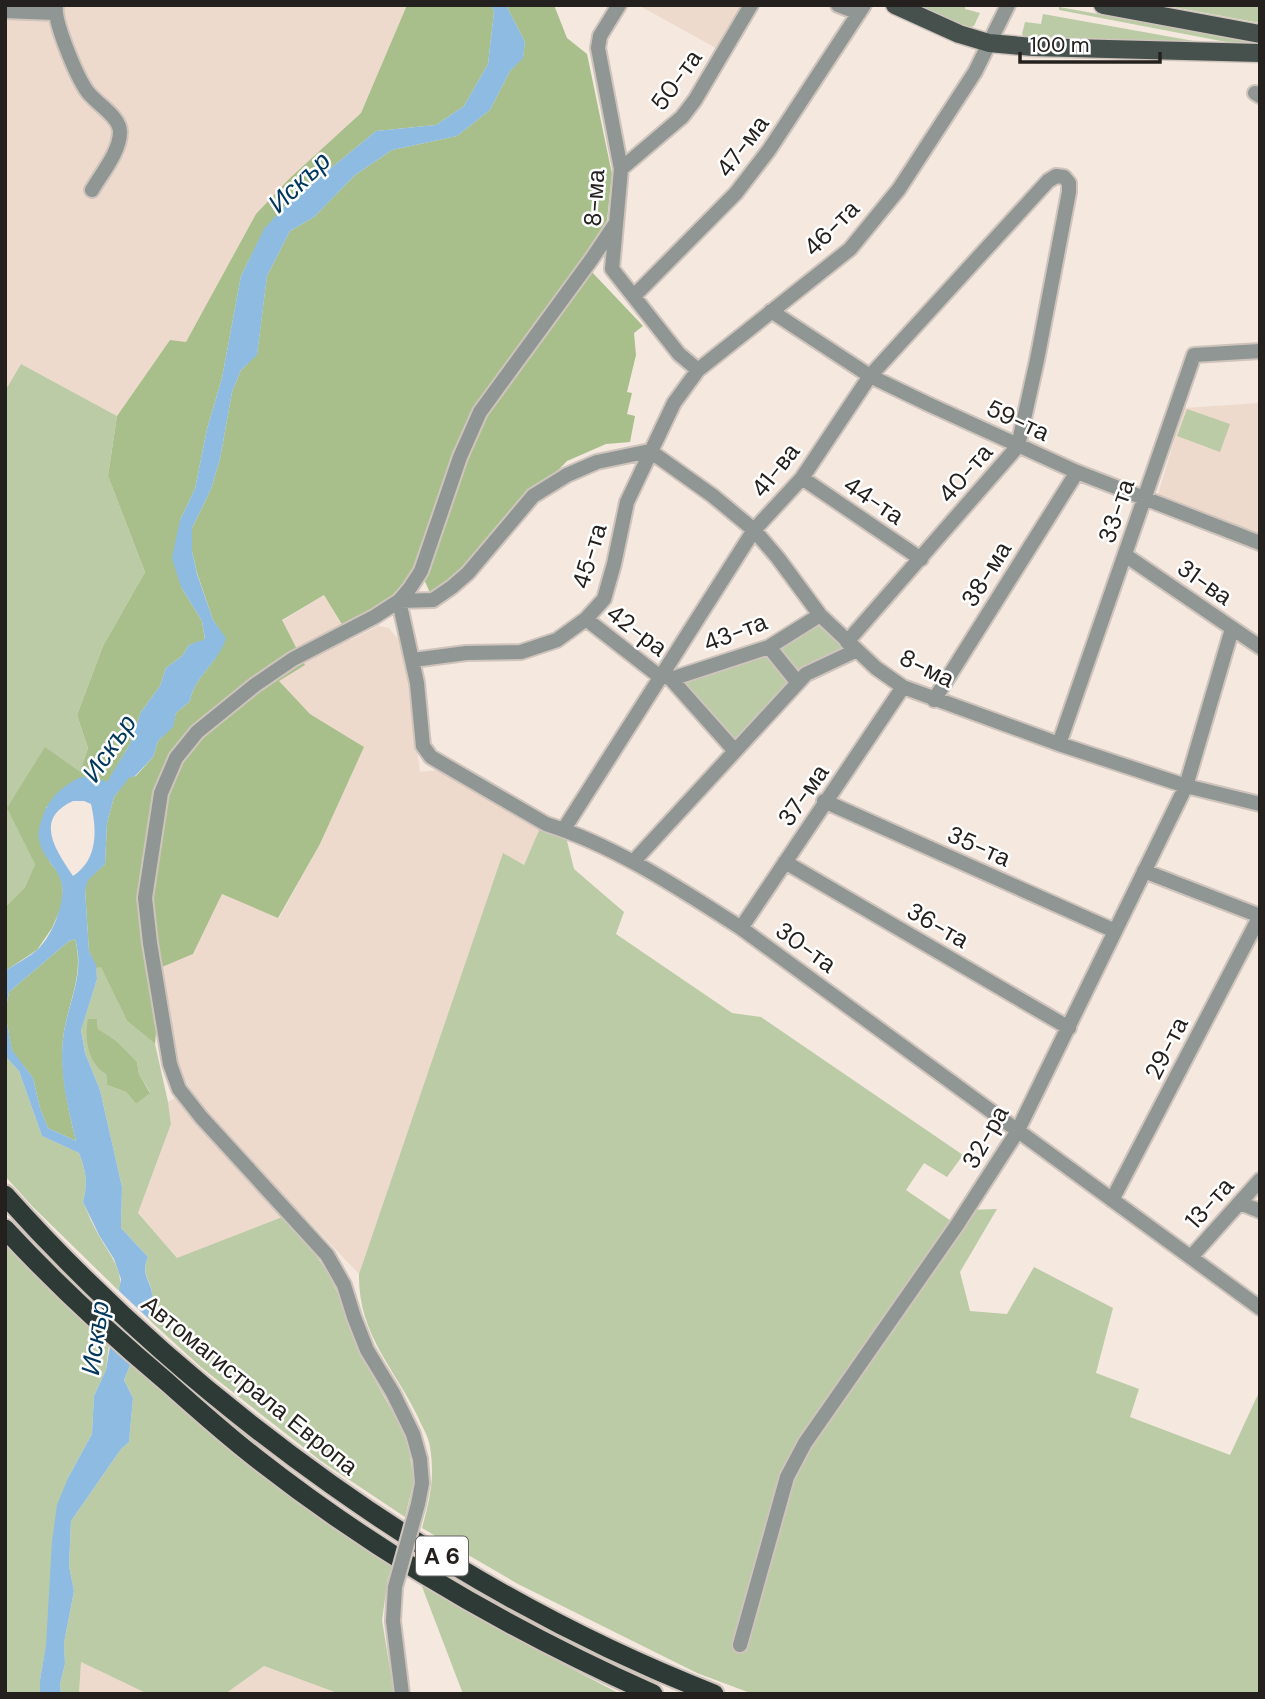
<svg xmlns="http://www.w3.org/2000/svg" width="1265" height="1699" viewBox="0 0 1265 1699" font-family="'DM Sans',sans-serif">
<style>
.built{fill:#eedacd}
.green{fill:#bbcba6;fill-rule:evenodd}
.forest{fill:#a8bf8b}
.water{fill:#8dbbe2;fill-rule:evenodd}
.pier{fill:#f4e8df}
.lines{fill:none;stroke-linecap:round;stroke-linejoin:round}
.minor-casing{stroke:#cfc4bc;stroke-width:18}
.major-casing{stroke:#cfc4bc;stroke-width:21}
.highway-casing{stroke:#cfc4bc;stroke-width:23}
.minor{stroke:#8f9694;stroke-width:14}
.major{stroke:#46514e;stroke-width:18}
.highway{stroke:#2d3a36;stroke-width:19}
.minor-bridge-casing{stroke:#cfc4bc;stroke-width:18;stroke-linecap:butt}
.minor-bridge{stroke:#8f9694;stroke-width:14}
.labels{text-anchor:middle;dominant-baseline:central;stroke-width:5;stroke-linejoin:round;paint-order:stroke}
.shield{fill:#fff;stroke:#666361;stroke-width:2}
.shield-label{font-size:23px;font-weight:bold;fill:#24201d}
.street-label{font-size:24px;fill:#24201d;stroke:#fff}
.water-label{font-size:26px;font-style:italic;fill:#00375c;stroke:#fff}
</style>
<rect width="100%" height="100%" fill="#f4e8df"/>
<!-- built -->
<path class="built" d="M 5,5 L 407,5 L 361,113 L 290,178 L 186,343 L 170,340 L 117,416 L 21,364 L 5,391 Z
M 638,5 L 751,5 L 723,52 Z
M 1260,403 L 1260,535 L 1158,494 L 1184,408 Z
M 324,595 L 351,640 L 378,626 L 389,628 L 402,644 L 420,772 L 437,770 L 540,828 L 524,865 L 503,854 L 359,1274 L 298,1210 L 178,1259 L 138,1213 L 171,1124 L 168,1102 L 190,1089 L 177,1062 L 162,967 L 193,954 L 222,894 L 279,918 L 320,844 L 364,747 L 310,714 L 279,681 L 282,621 Z
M 81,1662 L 148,1694 L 79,1694 Z
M 264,1666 L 340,1694 L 225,1694 Z"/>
<!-- green -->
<path class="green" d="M 912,5 L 965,5 L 965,9 L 980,13 L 974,26 L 968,28 Z
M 1162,5 L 1260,5 L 1260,23 Z
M 1059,7 L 1256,42 L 1256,44 L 1237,44 L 1059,10 Z
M 1043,14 L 1205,43 L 1025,38 L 1022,34 L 1025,22 L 1041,24 Z
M 21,364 L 117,416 L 108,476 L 145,572 L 103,646 L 77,715 L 88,748 L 80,773 L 45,748 L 35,864 L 25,887 L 5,907 L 5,391 Z
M 1187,409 L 1230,424 L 1220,452 L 1177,436 Z
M 820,615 L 857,650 L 821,666 L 735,751 L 671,679 L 769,647 Z
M 540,828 L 564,829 L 574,869 L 624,912 L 616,934 L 732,1013 L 761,1017 L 963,1155 L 947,1177 L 924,1163 L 906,1190 L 957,1225 L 968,1210 L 997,1209 L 960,1272 L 970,1311 L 1007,1314 L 1034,1267 L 1113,1308 L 1096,1373 L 1139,1389 L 1130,1417 L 1230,1455 L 1260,1390 L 1260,1694 L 753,1694 L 697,1673 L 518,1584 L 422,1528 C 430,1499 435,1477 430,1447 C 429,1437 422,1427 418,1417 C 394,1367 358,1334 359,1274 L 503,853 L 524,865 Z
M 101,966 L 127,1021 L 155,1044 L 168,1102 L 171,1124 L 138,1213 L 177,1258 L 282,1217 L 311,1249 L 327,1271 L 338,1294 L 366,1364 L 407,1438 L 414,1481 L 405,1517 L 321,1461 L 202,1368 L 147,1318 C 148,1311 152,1302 152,1295 C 152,1281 140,1275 148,1257 L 121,1228 L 122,1187 L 100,1090 L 85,1053 L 81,1029 L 97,979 L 96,968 ZM 88,1019 L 97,1019 L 98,1029 L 137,1062 L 139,1074 L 150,1092 L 136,1104 L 126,1092 L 107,1085 L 106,1074 Z
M 5,1056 L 19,1071 L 42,1136 L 79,1153 C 86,1171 88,1183 83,1202 C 88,1213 92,1224 98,1234 C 109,1254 123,1268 120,1292 L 32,1206 L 5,1176 Z
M 5,1241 L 109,1344 L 106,1370 L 94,1396 L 92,1434 L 68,1478 L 46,1646 L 40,1680 L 40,1694 L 5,1694 Z
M 131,1363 L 187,1413 L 316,1514 L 393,1564 L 388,1578 L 382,1620 L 394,1694 L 340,1694 L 264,1666 L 225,1694 L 148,1694 L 81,1662 L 79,1694 L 61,1694 L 60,1684 L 65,1664 L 64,1643 L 74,1591 L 69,1566 L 71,1521 L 121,1449 L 129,1442 L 133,1398 L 124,1380 Z
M 421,1584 L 527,1645 L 620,1694 L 463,1694 Z"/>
<!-- forest -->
<path class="forest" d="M 407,5 L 491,5 L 494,12 L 488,64 L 464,106 L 436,125 L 376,131 L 286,205 L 264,230 L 241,276 L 222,378 L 207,429 L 195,489 L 180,520 L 181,587 L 202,621 L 205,640 L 189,645 L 182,656 L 166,668 L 160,686 L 141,712 L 130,744 L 107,783 L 46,807 L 49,861 L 61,877 L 63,895 L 60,910 L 52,928 L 37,950 L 5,971 L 5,907 L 25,887 L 35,864 L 7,808 L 45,747 L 80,772 L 88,748 L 77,715 L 103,646 L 145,572 L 108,476 L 117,416 L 170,340 L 186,342 L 256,214 L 290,178 L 361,113 Z
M 506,5 L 554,5 L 567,38 L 587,54 L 612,174 L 607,220 L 580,262 L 591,271 L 643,326 L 634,333 L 636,355 L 627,392 L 632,393 L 627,414 L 635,416 L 630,442 L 606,444 L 567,461 L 433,600 L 421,572 L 410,588 L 346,631 L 324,595 L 282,620 L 305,665 L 279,681 L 310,714 L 364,747 L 320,844 L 278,918 L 222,894 L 193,954 L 162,967 L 155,1044 L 127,1021 L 101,967 L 96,968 L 89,951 L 85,890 L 87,880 L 105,864 L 107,823 L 114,797 L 129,777 L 136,776 L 153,757 L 158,741 L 172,727 L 176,713 L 190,701 C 194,677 219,662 225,638 L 213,620 L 197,573 L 192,551 L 192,528 L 211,489 L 220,459 L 232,392 L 241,370 L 257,354 L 267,276 L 290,231 L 314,217 L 355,175 L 392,150 L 457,136 L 490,110 L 510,71 L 523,57 L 525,42 Z
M 75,939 C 85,976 67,1003 63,1039 C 60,1073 68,1109 76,1141 L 48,1128 L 40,1108 L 33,1078 L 12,1051 L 5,1013 L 9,992 L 69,941 Z
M 88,1019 L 97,1019 L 98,1029 L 116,1041 L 137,1062 L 139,1074 L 150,1093 L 136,1104 L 126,1092 L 107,1085 L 106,1074 C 88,1063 84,1039 88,1019 Z"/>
<!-- water -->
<path class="water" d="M 491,5 L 506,5 L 525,42 L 523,58 L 510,71 L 490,110 L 457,136 L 392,150 L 355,175 L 314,217 L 290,231 L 267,276 L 257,355 L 241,370 L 232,392 L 220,459 L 211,489 L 192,528 L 192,551 L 197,574 L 213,620 L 226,638 C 219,662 194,677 190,701 L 176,713 L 173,727 L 158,741 L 153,757 L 135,776 L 129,778 L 114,797 L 107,823 L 105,864 L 88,880 L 85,890 L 89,951 L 96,965 L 97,979 L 81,1030 L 85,1053 L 100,1090 L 122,1187 L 121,1228 L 148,1257 C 140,1275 151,1281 152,1294 C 153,1314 132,1360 124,1380 L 133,1398 L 129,1442 L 121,1449 L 71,1521 L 69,1566 L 74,1591 L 64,1643 L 65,1664 L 60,1684 L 61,1694 L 40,1694 L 40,1680 L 46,1645 L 52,1542 L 57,1505 L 68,1478 L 92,1434 L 94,1396 L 106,1370 L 121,1279 L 114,1259 L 99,1235 L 83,1202 C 88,1183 86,1171 79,1153 L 42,1136 L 19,1071 L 5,1056 L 5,971 C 15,964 28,958 37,950 C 50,938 60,915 62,897 C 66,870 43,863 39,839 C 37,832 41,821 44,813 C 47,804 55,794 63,788 C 83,774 85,774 107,782 L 130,744 L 141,712 L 160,686 L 166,668 L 182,656 L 189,645 L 205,639 L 202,621 L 181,587 L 172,558 L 180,520 L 195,489 L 207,429 L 222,378 L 241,276 L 264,229 L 286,205 L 376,131 L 436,125 L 464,106 L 488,64 L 494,12 ZM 73,801 L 84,801 L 91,804 C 97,830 98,860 73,876 C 56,850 33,819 73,801 ZM 75,939 C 86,976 67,1003 63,1039 C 59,1073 68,1108 76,1141 L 48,1128 L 40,1108 L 33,1078 L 12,1050 L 5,1013 L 9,992 L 69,941 Z"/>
<!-- pier -->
<path class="pier" d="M 117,1289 L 150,1320 L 133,1365 L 106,1341 Z"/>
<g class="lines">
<!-- minor casing -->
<g class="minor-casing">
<path id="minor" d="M 56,5 C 53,21 77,77 87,91 C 95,103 120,116 120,132 C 120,152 101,174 92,190
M 619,5 L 600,36 L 598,48 L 621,169 L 612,269 L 679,354 L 698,370
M 838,5 L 859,13
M 5,11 L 55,13
M 1255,93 L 1260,96
M 621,169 L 682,117 L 695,100 L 751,5
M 634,296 L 736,193 L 769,150 L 864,5
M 771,311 L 870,376 L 928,404 L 1077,472 L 1260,543
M 650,451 L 713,496 L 754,530 L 778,558 L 820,615 L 876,668 L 903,687 L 1059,744 L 1186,786 L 1260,804
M 802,478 L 921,559
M 1125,555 L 1260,647
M 399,601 L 417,683 L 423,746 L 431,757 L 546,824 C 616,846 680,889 741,928 L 1260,1308
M 399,601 L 433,600 L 452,587 L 468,573 L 533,496 L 567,475 L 597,462 L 650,451
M 586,619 L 655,673 L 671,679 L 769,647 L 820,615
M 769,647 L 798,683
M 413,660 L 466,653 L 521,652 L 557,640 L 586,619 L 604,599 L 614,564 L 627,502 L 674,403 L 698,370 L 850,249 L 899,189 L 975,72 L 1008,5
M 671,679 L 735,751
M 934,700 L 1077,472
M 1059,744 L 1194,355 L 1260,351
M 824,801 L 1115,931
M 564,829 L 754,530 L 802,478 L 870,376 L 1048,181 L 1056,176 L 1064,177 L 1069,183 L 1069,192 L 1037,360 L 1018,446 L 847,642
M 633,862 L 806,674 L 857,650
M 785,862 L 1069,1028
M 1144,871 L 1260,916
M 741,928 L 903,687
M 1112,1200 L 1260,916
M 1240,1203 L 1260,1211
M 1191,1257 L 1260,1180
M 418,1504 L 422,1483 L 420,1459 L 413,1434 L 393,1393 L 367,1350 L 354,1317 L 344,1285 L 327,1255 L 201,1117 L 179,1089 L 170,1064 L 150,943 L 145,898 L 161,793 L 176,758 L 197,732 L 255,685 L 293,659 L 374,617 L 399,601 L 410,588 L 421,571 L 460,457 L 480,412 L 591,260 L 616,223
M 395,1587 L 393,1621 L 402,1694
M 740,1645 L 787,1477 L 805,1443 L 957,1225 L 1017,1132 L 1186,786 L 1232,629"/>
</g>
<!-- major casing -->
<g class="major-casing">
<path id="major" d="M 895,5 L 959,34 L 989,43 L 1033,47 L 1260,53
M 1103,5 L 1260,34"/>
</g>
<!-- highway casing -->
<g class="highway-casing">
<path id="highway" d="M 5,1195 C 192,1404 452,1592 714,1694
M 5,1229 C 56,1284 110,1334 167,1382 C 196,1408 225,1434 256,1458 C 377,1553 512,1631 653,1694"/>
</g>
<!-- minor -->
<use href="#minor" class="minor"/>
<!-- major -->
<use href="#major" class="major"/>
<!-- highway -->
<use href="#highway" class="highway"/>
<!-- minor-bridge casing -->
<g class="minor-bridge-casing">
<path id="minor-bridge" d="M 395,1587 L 418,1504"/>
</g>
<!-- minor-bridge -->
<use href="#minor-bridge" class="minor-bridge"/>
</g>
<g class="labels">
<!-- shield labels -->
<rect class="shield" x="416" y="1536.5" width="52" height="39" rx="5"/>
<g class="shield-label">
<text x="442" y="1556">A 6</text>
</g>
<!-- street labels -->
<g class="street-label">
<text transform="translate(676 80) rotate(-54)">50-та</text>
<text transform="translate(742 146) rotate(-53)">47-ма</text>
<text transform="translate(594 198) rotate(-86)">8-ма</text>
<text transform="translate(831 228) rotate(-45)">46-та</text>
<text transform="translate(1018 420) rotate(25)">59-та</text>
<text transform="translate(775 470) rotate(-51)">41-ва</text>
<text transform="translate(965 473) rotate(-49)">40-та</text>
<text transform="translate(874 500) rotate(34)">44-та</text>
<text transform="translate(1116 511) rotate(-71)">33-та</text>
<text transform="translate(589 556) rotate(-73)">45-та</text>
<text transform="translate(986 574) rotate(-58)">38-ма</text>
<text transform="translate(1205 582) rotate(35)">31-ва</text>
<text transform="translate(637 630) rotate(37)">42-ра</text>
<text transform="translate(735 632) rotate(-21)">43-та</text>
<text transform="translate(927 668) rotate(26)">8-ма</text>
<text transform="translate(803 795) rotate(-55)">37-ма</text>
<text transform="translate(979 846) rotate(24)">35-та</text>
<text transform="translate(938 925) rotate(30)">36-та</text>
<text transform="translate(806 947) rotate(36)">30-та</text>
<text transform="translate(1166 1048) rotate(-63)">29-та</text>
<text transform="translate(985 1137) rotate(-60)">32-ра</text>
<text transform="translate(1209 1203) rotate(-48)">13-та</text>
<text transform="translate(250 1385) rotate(39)">Автомагистрала Европа</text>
</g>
<!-- water labels -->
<g class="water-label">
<text transform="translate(299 182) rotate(-44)">Искър</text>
<text transform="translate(109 748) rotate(-56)">Искър</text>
<text transform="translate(95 1338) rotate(-82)">Искър</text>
</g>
</g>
<!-- border -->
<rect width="1265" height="1699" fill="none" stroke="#24201d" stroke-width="14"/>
<!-- scale -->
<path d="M1020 52v10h140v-10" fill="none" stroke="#24201d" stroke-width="3.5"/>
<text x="1030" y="52" font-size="21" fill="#24201d" stroke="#ffffff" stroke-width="5" paint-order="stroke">100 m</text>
</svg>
